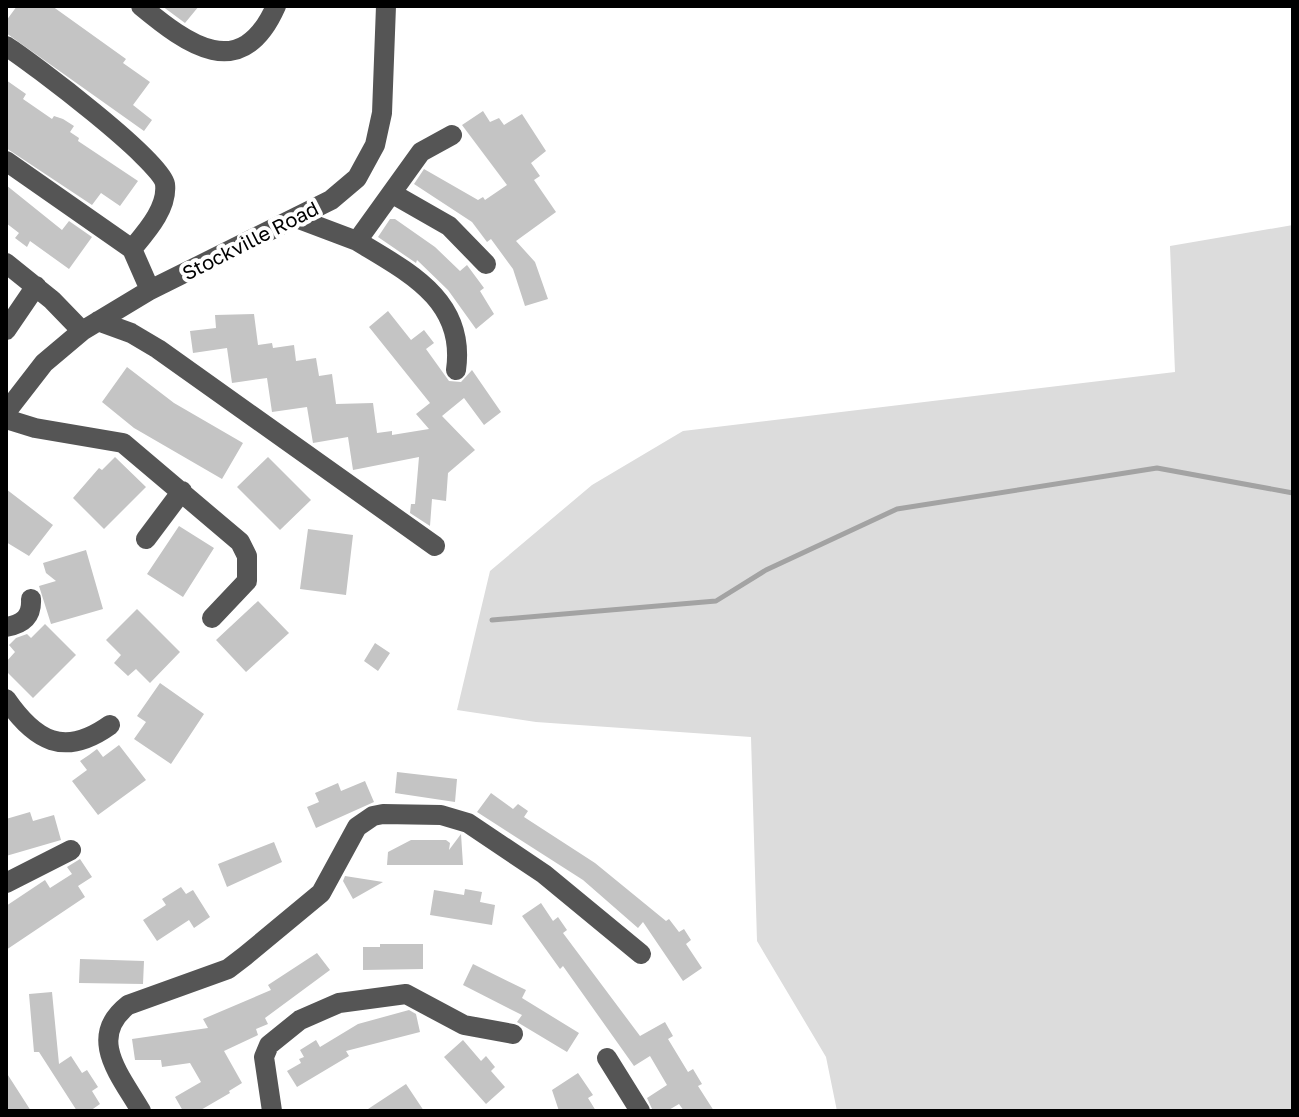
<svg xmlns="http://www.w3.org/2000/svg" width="1299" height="1117" viewBox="0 0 1299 1117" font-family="'Golos Text',sans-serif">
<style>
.green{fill:#dcdcdc}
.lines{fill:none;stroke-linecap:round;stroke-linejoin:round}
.stream{stroke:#a3a3a3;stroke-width:5}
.building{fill:#c4c4c4}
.minor{stroke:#555;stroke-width:20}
.labels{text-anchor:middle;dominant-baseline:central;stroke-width:8;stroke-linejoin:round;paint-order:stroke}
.street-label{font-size:20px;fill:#000;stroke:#fff}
</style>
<rect width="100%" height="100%" fill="#fff"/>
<!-- green -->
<path class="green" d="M 1293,225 L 1293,1111 L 837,1111 L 826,1057 L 757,941 L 751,737 L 536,722 L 457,710 L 490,571 L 592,485 L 683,431 L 1175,372 L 1170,246 Z"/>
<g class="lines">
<!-- stream -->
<path class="stream" d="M 492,620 L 716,601 L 766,570 L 897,509 L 1157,468 L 1293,493"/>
</g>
<!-- building -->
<path class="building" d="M 17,6 L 52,6 L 126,59 L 123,63 L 150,82 L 133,105 L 152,120 L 144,131 L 6,33 L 6,21 Z
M 162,6 L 199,6 L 185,23 Z
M 6,80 L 26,94 L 23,99 L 52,119 L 54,116 L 63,119 L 74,126 L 70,132 L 79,138 L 78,141 L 138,181 L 120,206 L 101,193 L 92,205 L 6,148 Z
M 483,111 L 490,122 L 499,118 L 504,125 L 522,114 L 546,151 L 531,163 L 540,176 L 534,180 L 556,212 L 516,241 L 535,262 L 548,299 L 525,306 L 513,269 L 491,239 L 487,242 L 472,222 L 414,184 L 424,169 L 478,200 L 483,197 L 485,200 L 507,185 L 462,125 Z
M 6,185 L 62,230 L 69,221 L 92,237 L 69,269 L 30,241 L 27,247 L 15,238 L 19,233 L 6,223 Z
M 390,219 L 395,219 L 435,247 L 460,271 L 467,265 L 484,288 L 480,291 L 494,314 L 476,329 L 448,290 L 417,260 L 416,263 L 378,237 Z
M 388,311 L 411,340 L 424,330 L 434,343 L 426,349 L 449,381 L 461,382 L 472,370 L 501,412 L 484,425 L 464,398 L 442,416 L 475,450 L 448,473 L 446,501 L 432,499 L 430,526 L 410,513 L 411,504 L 415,504 L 419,457 L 353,470 L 348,437 L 313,443 L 307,407 L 272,412 L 267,378 L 232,383 L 227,348 L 193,353 L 190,331 L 216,328 L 215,315 L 254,314 L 258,345 L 272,343 L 273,348 L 294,345 L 296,361 L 316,358 L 319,376 L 332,374 L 336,404 L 373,403 L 377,433 L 392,431 L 392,435 L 429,429 L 416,414 L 430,403 L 369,327 Z
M 127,367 L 174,403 L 243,443 L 222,479 L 134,428 L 102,402 Z
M 115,457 L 146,487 L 104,529 L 73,498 L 99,468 L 102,470 Z
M 268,457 L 311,500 L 280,530 L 237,487 Z
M 6,489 L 53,525 L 29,556 L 6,542 Z
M 179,526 L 214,548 L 183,597 L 147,574 Z
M 308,529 L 353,535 L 346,595 L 300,589 Z
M 86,550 L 103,609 L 51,624 L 39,586 L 56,581 L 46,573 L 43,563 Z
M 258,601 L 289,633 L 246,672 L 216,640 Z
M 137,609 L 180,652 L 150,683 L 136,669 L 128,676 L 114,663 L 121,655 L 106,640 Z
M 45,624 L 76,655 L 33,698 L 6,671 L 6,662 L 15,652 L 9,645 L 16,638 L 27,634 L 31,638 Z
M 375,643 L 390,653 L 378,671 L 364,661 Z
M 160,683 L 204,714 L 171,764 L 134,739 L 146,722 L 137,716 Z
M 119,745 L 146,780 L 98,815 L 72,781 L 87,770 L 80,761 L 89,755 L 97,749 L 103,757 Z
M 397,772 L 457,779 L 455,802 L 395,793 Z
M 365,781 L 374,802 L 316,828 L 307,807 L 319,802 L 315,793 L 338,783 L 341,791 Z
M 491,793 L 513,809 L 518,804 L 528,811 L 524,817 L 595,863 L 666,921 L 669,919 L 679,932 L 684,929 L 691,940 L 686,944 L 702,968 L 683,981 L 643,922 L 638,928 L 583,880 L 477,812 Z
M 30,812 L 33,821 L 54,815 L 61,840 L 6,856 L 6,819 Z
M 461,834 L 463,865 L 387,865 L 388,852 L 411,840 L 446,840 L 450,843 L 449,850 Z
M 274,842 L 282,862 L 227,887 L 218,864 Z
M 80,859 L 92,877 L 78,886 L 85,897 L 6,950 L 6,906 L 45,880 L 50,888 L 72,874 L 67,867 Z
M 345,876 L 383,882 L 353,899 L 343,881 Z
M 181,887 L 186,894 L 193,890 L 210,917 L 194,928 L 189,920 L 157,941 L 143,920 L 166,905 L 162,899 Z
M 465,889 L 482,892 L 480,902 L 495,905 L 492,925 L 430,915 L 434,890 L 464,895 Z
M 541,903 L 553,921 L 558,917 L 567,930 L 563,933 L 640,1036 L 665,1022 L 673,1036 L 668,1039 L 688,1072 L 693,1069 L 702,1084 L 698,1086 L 714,1111 L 684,1111 L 679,1104 L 667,1111 L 653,1111 L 647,1098 L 667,1085 L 650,1056 L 634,1066 L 563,966 L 560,969 L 522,916 Z
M 380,944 L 423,944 L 423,969 L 363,970 L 363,947 L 380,947 Z
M 317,953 L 330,970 L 265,1018 L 268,1024 L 256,1029 L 258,1035 L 224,1051 L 242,1083 L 229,1091 L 230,1093 L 199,1111 L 183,1111 L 175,1097 L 201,1082 L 190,1063 L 162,1067 L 161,1060 L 135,1060 L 132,1039 L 208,1028 L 203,1019 L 271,990 L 268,985 Z
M 80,959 L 144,961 L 143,984 L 79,983 Z
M 473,964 L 526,990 L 522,998 L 579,1033 L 567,1052 L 517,1022 L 522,1015 L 463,985 Z
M 52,992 L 59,1064 L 71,1056 L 82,1073 L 87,1070 L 98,1087 L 92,1091 L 100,1104 L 90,1111 L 77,1111 L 39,1052 L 34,1052 L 29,994 Z
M 409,1010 L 416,1014 L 420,1032 L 346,1051 L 349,1056 L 297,1087 L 287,1071 L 301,1063 L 299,1059 L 304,1057 L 300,1050 L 316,1040 L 320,1047 L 358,1024 Z
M 463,1040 L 481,1061 L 486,1056 L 495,1067 L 491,1071 L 505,1087 L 486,1104 L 444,1057 Z
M 6,1072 L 31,1111 L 6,1111 Z
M 578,1073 L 593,1095 L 588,1098 L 596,1111 L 559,1111 L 552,1090 Z
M 406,1084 L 424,1111 L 365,1111 Z"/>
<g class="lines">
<!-- minor -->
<path class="minor" d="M 141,6 C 187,44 241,85 276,6
M 6,46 C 31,62 162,161 165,184 C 168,208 146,232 132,249
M 6,161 L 132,249 L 150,290
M 393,194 L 449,226 L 486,264
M 296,218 L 357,241 L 421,152 L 452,135
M 357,241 C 408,272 466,300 456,370
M 6,263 L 52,300 L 82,331
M 98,321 L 131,333 L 158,349 L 435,546
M 6,330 L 36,286
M 6,412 L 44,363 L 82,331 L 150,290 L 331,200 L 357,178 L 375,145 L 382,113 L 386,6
M 6,419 L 35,428 L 123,443 L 240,542 L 247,556 L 247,581 L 212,618
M 146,539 L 182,491
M 6,627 C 23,624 32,617 31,599
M 6,699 C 35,741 64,758 110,725
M 6,883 L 71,850
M 607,1058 L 640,1111
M 141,1111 C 121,1076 86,1038 128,1005 L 228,969 L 245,956 L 321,893 L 357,827 L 373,816 L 383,814 L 441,815 L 468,823 L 544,874 L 641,954
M 272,1111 L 264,1057 L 269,1045 L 300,1020 L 339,1003 L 406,994 L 464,1025 L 513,1034"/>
</g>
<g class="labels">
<!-- street labels -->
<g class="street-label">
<text transform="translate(250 240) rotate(-27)">Stockville Road</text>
</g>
</g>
<!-- border -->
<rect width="1299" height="1117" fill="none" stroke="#000000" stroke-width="16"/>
</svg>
